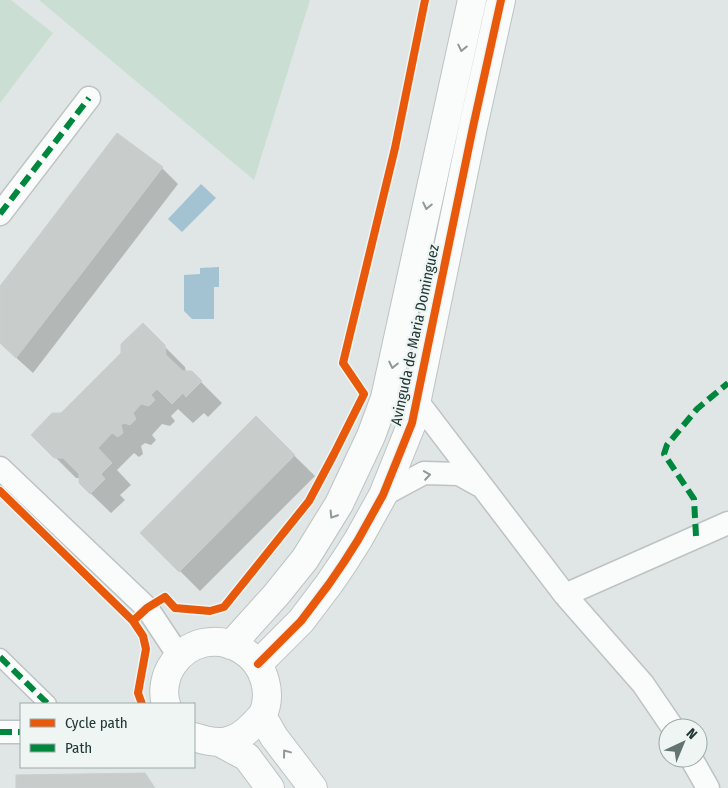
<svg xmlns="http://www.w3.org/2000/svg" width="728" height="788" viewBox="0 0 728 788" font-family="'Fira Sans Condensed',sans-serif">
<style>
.green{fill:#caded4}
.water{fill:#a3c3d2}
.shadow{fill:#0003}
.building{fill:#c8cdcc;stroke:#c9cfce}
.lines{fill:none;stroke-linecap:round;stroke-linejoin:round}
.pedestrian-casing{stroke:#bdc3c2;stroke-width:19}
.minor-casing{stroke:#bdc3c2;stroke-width:25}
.tertiary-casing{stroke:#bdc3c2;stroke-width:30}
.pedestrian{stroke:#fafbfb;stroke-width:16}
.minor{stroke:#fafbfb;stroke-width:22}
.tertiary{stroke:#fafbfb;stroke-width:28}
.quiet{stroke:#00873e;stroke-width:6;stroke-dasharray:12 6;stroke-linecap:butt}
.cycleway-casing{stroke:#eef5f3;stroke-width:11}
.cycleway{stroke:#e8590c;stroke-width:8}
.oneway{stroke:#8e9998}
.labels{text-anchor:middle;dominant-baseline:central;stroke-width:4.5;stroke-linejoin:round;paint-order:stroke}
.street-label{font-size:15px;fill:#213735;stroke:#eef5f3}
</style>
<rect width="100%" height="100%" fill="#e0e6e5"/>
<!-- green -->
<path class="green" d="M 0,0 L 11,0 L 53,33 L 0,103 Z
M 39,0 L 310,0 L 254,180 Z"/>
<!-- water -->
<path class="water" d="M 201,184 L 216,198 L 182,232 L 168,219 Z
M 219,267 L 219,287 L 214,287 L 214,319 L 192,319 L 184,311 L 184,275 L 200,274 L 200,268 Z"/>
<!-- shadow -->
<path class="shadow" d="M 118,135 L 162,168 L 178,184 L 33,373 L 0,343 L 0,288 Z
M 143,325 L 185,367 L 186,373 L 192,373 L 222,403 L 208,417 L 204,413 L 193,423 L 178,409 L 171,416 L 175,421 L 170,426 L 162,424 L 152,435 L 156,440 L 151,445 L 145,443 L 141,446 L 143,454 L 139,457 L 134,453 L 117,470 L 131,485 L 120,495 L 125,500 L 111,513 L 80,483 L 80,478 L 76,478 L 33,435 L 61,414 L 123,353 Z
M 256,418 L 315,476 L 200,591 L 142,533 Z"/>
<!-- building -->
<path class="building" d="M 117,133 L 163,167 L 85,269 L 41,233 Z
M 41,233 L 85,269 L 16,358 L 0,343 L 0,286 Z
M 143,323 L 165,345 L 166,355 L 183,371 L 192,371 L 202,381 L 186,397 L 183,393 L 172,404 L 157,389 L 151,395 L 155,400 L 149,406 L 141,404 L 133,413 L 136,419 L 130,425 L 124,423 L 121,425 L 123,433 L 118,437 L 112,433 L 98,448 L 112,463 L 101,474 L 105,479 L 90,494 L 79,483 L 79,474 L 63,458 L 54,458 L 31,435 L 52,413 L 61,413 L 121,353 L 121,344 Z
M 256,416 L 295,455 L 179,572 L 140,533 Z
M 145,773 L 155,788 L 16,788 L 16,775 Z"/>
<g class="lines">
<!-- pedestrian casing -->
<g class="pedestrian-casing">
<path id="pedestrian" d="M 0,657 L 48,704"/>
</g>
<!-- minor casing -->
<g class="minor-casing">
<path id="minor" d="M 0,214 L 89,98
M 417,401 L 565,595 L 643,684 L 673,728
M 0,468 L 147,608 L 179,656
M 383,495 L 424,473 L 459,474 L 479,485
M 565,595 L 728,523
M 0,732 L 21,732
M 691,758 L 708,788"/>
</g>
<!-- tertiary casing -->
<g class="tertiary-casing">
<path id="tertiary" d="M 231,645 L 276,595 L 305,559 L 339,504 L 371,436 L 385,398 L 472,0
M 258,664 L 301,621 L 329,584 L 344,562 L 358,540 L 383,495 L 412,423 L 473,127 L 501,0
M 166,704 C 162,692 165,675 173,664 C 180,654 190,646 203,643 C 230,637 258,654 265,681 C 268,692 268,703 263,714 C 260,718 256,722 253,725 C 234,745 218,745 194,737
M 262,716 L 274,737 L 313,788
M 221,743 L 247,757 L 270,788"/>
</g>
<!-- pedestrian -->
<use href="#pedestrian" class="pedestrian"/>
<!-- minor -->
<use href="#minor" class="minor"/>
<!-- tertiary -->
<use href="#tertiary" class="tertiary"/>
<!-- quiet -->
<path class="quiet" d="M 0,214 L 89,98
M 696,536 L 694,499 L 664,454 L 667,445 L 697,409 L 728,383
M 0,657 L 48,704
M 0,732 L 21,732"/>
<!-- cycleway casing -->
<g class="cycleway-casing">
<path id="cycleway" d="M 0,491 L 133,621
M 258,664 L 301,621 L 329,584 L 344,562 L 358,540 L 383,495 L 412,423 L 473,127 L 501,0
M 142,704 L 138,693 L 146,649 L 143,636 L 133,621 L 147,608 L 165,597 L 175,608 L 210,611 L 224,607 L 309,501 L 334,454 L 364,394 L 343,363 L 395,148 L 425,0"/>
</g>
<!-- cycleway -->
<use href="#cycleway" class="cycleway"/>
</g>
<!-- one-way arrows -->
<defs><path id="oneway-chevron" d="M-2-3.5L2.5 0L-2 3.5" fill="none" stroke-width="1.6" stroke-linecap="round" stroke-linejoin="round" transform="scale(1.25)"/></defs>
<g class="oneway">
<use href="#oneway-chevron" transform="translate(462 48) rotate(102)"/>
<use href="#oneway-chevron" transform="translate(427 206) rotate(102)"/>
<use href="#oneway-chevron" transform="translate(393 365) rotate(102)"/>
<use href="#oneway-chevron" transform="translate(427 475) rotate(-9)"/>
<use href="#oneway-chevron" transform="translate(333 515) rotate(122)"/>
<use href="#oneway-chevron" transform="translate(286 753) rotate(-127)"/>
</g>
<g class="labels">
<!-- street labels -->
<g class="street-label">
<text transform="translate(415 335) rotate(-78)">Avinguda de Maria Dominguez</text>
</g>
</g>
<!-- legend -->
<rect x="20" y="703" width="175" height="65" fill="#eef5f3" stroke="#9ca9a7"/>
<rect x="30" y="719" width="25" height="8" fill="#e8590c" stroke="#9ca9a7"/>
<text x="65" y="728" font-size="15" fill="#213735">Cycle path</text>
<rect x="30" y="744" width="25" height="8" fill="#00873e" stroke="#9ca9a7"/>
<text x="65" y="753" font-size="15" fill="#213735">Path</text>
<!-- north arrow -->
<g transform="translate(683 743) rotate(44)"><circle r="24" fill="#eef5f3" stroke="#9ca9a7"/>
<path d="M0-4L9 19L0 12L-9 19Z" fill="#647473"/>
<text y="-8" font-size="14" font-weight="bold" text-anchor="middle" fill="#213735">N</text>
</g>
</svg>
